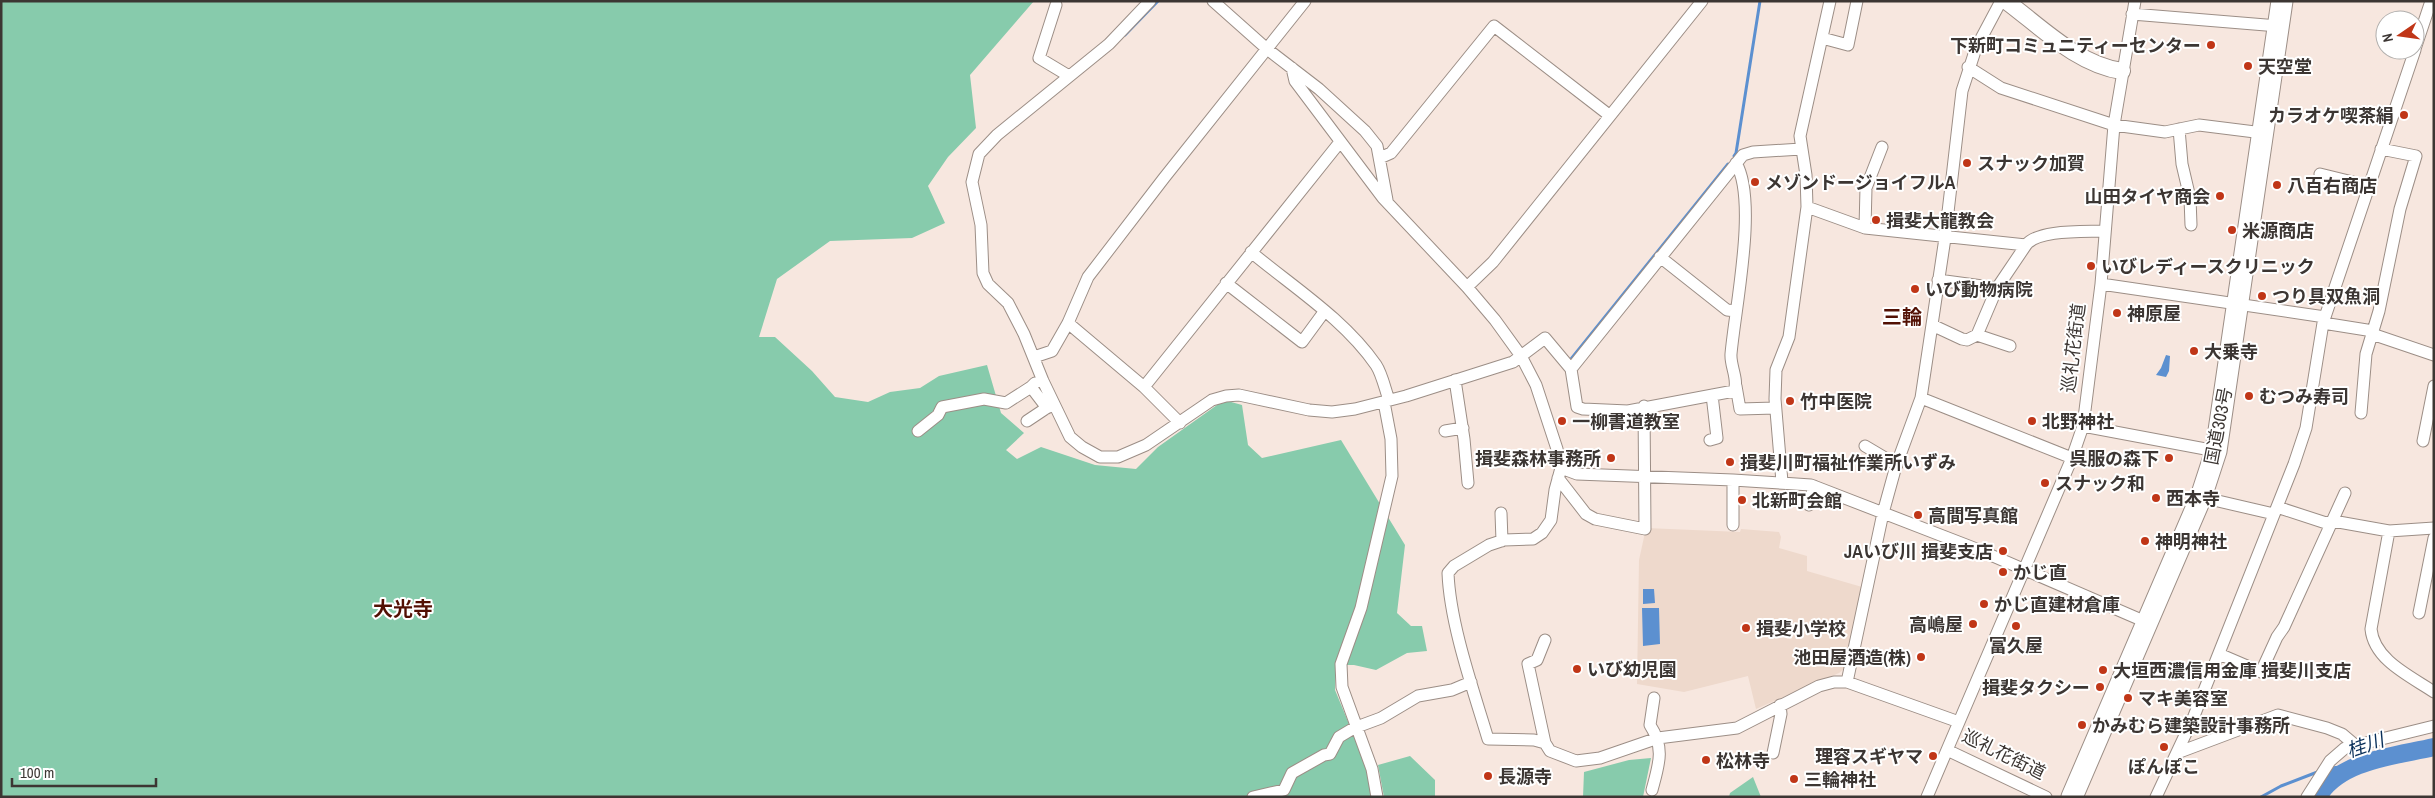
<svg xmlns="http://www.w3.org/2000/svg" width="2435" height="798" viewBox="0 0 2435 798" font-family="'Archivo Narrow','Noto Sans JP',sans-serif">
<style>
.education{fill:#eed9cc}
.green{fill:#87cbac}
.water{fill:#5c90d0}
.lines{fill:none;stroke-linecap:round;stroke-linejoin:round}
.stream{stroke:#5c90d0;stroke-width:3}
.river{stroke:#5c90d0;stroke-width:18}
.street-casing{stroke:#9c8e86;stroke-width:13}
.secondary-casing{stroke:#9c8e86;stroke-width:18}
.highway-casing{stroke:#9c8e86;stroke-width:23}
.street{stroke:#fff;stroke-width:11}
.secondary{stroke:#fff;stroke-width:16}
.highway{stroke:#fff;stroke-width:21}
.poi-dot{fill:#c03617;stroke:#fff;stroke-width:2}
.labels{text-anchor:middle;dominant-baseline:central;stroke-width:4;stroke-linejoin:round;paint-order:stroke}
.poi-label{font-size:18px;font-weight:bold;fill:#3c3633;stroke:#fff;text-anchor:start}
.street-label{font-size:18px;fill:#3c3633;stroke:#fff}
.water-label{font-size:19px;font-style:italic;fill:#092f59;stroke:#fff}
.quarter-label{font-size:20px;font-weight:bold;fill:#521003;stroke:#fff}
</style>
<rect width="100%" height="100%" fill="#f7e7df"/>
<!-- education -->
<path class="education" d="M 1646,528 L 1740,532 L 1741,529 L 1779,532 L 1781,537 L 1779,548 L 1807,556 L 1807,571 L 1862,587 L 1845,668 L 1839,673 L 1756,709 L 1748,676 L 1684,692 L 1637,684 L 1639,560 Z"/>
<!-- green -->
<path class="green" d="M 1,1 L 1034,1 L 970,75 L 976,128 L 948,157 L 928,186 L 945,223 L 912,238 L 830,241 L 777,279 L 759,337 L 775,337 L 812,371 L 835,397 L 868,402 L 890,392 L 920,388 L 939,376 L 987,365 L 1001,413 L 1024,433 L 1006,450 L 1017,459 L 1041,447 L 1095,465 L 1136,469 L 1158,447 L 1224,400 L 1242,405 L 1248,445 L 1262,458 L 1341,440 L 1405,545 L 1397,613 L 1411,626 L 1422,626 L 1427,651 L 1407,653 L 1376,670 L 1354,665 L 1336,665 L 1335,690 L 1368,770 L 1374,797 L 1,797 Z
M 1410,756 L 1435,780 L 1435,797 L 1384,797 L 1378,765 Z
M 1651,758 L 1643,797 L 1583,797 L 1584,772 L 1629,760 Z
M 1753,777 L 1761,797 L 1729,797 L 1730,793 Z"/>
<!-- water -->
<path class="water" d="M 2166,355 L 2170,356 L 2169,371 L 2166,377 L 2156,375 L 2161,368 Z
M 1643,589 L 1654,589 L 1655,603 L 1643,604 Z
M 1642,608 L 1659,608 L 1660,644 L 1643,646 Z"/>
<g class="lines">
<!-- stream -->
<path class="stream" d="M 1125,35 L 1158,1
M 1734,156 L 1736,153 L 1760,1
M 1571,359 L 1728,164
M 2330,768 L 2354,766
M 2261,797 L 2281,786 L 2320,771"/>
<!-- river -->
<path class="river" d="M 2318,797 C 2339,760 2396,756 2434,747"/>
<!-- street casing -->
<g class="street-casing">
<path id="street" d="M 1150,1 L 1109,44 L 997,135 L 979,154 L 972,182 L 981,225 L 983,273 L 988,284 L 1008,303 L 1024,334 L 1043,381 L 1070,437 L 1082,447 L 1100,457 L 1118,457 L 1146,445 L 1212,400 L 1226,396 L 1239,395 L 1309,410 L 1332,412 L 1355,409 L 1406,396 L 1513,362 L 1545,338 L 1571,369 L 1577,407 L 1583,409 L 1628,411 L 1734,391 C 1739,380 1730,366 1731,354 C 1735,308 1758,201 1736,163
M 1213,1 L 1267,49 L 1319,89 L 1365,131 L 1377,146 L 1387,200
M 1056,5 L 1039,58 L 1069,76
M 2132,14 L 2278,26
M 1822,38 L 1848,45 L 1857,1
M 2415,49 L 2431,1
M 1968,67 L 2001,88 L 2114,125 L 2165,132 L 2199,125 L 2263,133
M 1292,68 L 1295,81 L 1383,198 L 1467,287 L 1495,320 L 1521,356 L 1536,385 L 1557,449 L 1561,468 L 1555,490 L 1551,520 L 1542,533 L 1533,539 L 1504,540 L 1489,545 L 1454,566 L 1448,573 C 1450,624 1473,689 1488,739 L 1534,740 L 1545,743 L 1550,751 L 1576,761 L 1600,758 L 1658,738 L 1737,728 L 1819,686 L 1834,682 L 1847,682 L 1959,722
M 2179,129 L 2182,164 L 2190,198 L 2191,225
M 1382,157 L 1391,153 L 1494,26 L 1609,115
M 2320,174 L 2369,186
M 1807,207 L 1865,228 L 2026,245 L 1997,288 L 1938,280
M 1865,228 L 1866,188 L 1882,147
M 2026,245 C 2038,229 2085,232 2105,231
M 1251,252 C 1293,287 1344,319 1376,365 C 1382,374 1385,389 1389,400
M 1660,257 L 1727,310 L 1736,311
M 1226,283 L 1302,342 L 1324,312
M 2101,284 L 2325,317
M 1467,287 L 1493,262 L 1702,1
M 1997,288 L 1977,335 L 2010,346
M 1068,323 L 1144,387 L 1180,423
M 2323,323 L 2373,331
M 1932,325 L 1962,339 L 1967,340 L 1977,335
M 2372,334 L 2434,355
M 1034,357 L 1052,351 L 1068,323 L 1088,277 L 1164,178 L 1305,1
M 1571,369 L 1743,155 L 1753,152 L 1801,149
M 1455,380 L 1464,439 L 1468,483
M 1035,383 L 1031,387 L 1047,408
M 1736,386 L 1740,409 L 1775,408
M 1144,387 L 1340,142
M 1921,398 L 2072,458
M 2361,413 L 2366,354 L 2379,311 L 2400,209 L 2416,156 L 2381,149
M 1027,421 L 1048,407 L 1053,406
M 2083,426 L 2216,451
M 918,431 L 938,415 L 942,407 L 984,399 L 1006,403 L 1031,387
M 1445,431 L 1463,428
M 1710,440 L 1717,438 L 1712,395
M 2423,441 L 2434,386
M 1865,446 L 1897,465
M 1561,468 L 1577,474 L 1733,480 L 1811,485 L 1979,550 L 2146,622
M 1558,478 L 1586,514 L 1595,519 L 1645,529 L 1644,406
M 1782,482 L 1775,399 L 1776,370 L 1789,337 L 1807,207 L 1806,175 L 1800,136 L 1830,1
M 2201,497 L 2274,514
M 1809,505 L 1814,486
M 2277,507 L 2326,523 L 2333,521 L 2389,531 L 2434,528
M 1501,513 L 1502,541
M 1733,525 L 1733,480
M 2389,531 L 2371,629 C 2374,660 2410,676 2434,692
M 2419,613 L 2434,538
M 2219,654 L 2261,672 L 2277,637 L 2284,627 L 2345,493
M 1847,682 L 1883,513 L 1896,466 L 1921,398 L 1945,238 L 1962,91 L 1976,48 L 2001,1
M 1545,743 L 1528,664 L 1537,660 L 1545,640
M 1773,753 L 1781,714 L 1780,705
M 2177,753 L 2278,715 L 2327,728 L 2342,734 L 2355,745
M 1652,790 C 1659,764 1665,748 1650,725 L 1654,698
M 1253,797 L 1284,790 L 1292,773 L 1324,755 L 1330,754 L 1339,737 L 1354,728 L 1381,718 L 1418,696 L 1452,690 L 1471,682
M 1377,797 L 1372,769 L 1342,687 L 1341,664 L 1361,608 L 1392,476 L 1391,439 L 1384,402
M 1927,797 L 1947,750
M 2046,797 L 1947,750 L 2072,458 L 2083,426 L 2101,284 L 2114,125 L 2135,1
M 2156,797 L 2194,716 L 2294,464 L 2306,428 L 2323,323 L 2415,50
M 2307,797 L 2330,761 L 2345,748 L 2434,726"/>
</g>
<!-- secondary casing -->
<g class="secondary-casing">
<path id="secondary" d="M 2006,1 C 2041,27 2078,65 2122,71"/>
</g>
<!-- highway casing -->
<g class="highway-casing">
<path id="highway" d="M 2072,797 L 2201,497 L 2216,451 L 2282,1"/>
</g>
<!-- street -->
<use href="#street" class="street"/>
<!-- secondary -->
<use href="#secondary" class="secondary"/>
<!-- highway -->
<use href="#highway" class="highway"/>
</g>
<!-- markers -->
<g class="poi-dot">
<circle cx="2211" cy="45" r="5"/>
<circle cx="2248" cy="66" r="5"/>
<circle cx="2404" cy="115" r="5"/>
<circle cx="1967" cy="163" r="5"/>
<circle cx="1755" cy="182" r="5"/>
<circle cx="2277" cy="185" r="5"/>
<circle cx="2220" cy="196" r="5"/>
<circle cx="1876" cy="220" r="5"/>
<circle cx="2232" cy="230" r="5"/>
<circle cx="2091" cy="266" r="5"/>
<circle cx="1915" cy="289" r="5"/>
<circle cx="2262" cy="296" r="5"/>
<circle cx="2117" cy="313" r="5"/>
<circle cx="2194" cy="351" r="5"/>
<circle cx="2249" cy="396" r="5"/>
<circle cx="1790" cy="401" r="5"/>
<circle cx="1562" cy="421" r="5"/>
<circle cx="2032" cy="421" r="5"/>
<circle cx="1611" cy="458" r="5"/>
<circle cx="2169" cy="458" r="5"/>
<circle cx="1730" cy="462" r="5"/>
<circle cx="2045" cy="483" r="5"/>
<circle cx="2156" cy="498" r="5"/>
<circle cx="1742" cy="500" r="5"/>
<circle cx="1918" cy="515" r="5"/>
<circle cx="2145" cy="541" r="5"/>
<circle cx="2003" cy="551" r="5"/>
<circle cx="2003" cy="572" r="5"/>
<circle cx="1984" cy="604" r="5"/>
<circle cx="1973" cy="624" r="5"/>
<circle cx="2016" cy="626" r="5"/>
<circle cx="1746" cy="628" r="5"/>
<circle cx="1921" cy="657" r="5"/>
<circle cx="1577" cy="669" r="5"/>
<circle cx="2103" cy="670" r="5"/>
<circle cx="2100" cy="687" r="5"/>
<circle cx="2128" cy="698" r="5"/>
<circle cx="2082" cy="725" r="5"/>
<circle cx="2164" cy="747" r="5"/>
<circle cx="1933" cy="756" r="5"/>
<circle cx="1706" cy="760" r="5"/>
<circle cx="1488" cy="776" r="5"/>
<circle cx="1794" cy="779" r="5"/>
</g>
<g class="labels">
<!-- poi labels -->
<g class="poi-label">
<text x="2201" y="45" text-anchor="end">下新町コミュニティーセンター</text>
<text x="2258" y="66">天空堂</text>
<text x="2394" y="115" text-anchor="end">カラオケ喫茶絹</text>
<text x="1977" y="163">スナック加賀</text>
<text x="1765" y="182">メゾンドージョイフルA</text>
<text x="2287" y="185">八百右商店</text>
<text x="2210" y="196" text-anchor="end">山田タイヤ商会</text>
<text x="1886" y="220">揖斐大龍教会</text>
<text x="2242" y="230">米源商店</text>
<text x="2101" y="266">いびレディースクリニック</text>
<text x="1925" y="289">いび動物病院</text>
<text x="2272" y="296">つり具双魚洞</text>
<text x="2127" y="313">神原屋</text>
<text x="2204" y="351">大乗寺</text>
<text x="2259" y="396">むつみ寿司</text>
<text x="1800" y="401">竹中医院</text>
<text x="1572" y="421">一柳書道教室</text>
<text x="2042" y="421">北野神社</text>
<text x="1601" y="458" text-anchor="end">揖斐森林事務所</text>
<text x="2159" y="458" text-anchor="end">呉服の森下</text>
<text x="1740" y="462">揖斐川町福祉作業所いずみ</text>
<text x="2055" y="483">スナック和</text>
<text x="2166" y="498">西本寺</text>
<text x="1752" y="500">北新町会館</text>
<text x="1928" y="515">高間写真館</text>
<text x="2155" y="541">神明神社</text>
<text x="1993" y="551" text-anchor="end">JAいび川 揖斐支店</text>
<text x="2013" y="572">かじ直</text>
<text x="1994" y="604">かじ直建材倉庫</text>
<text x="1963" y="624" text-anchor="end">高嶋屋</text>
<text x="1756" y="628">揖斐小学校</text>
<text x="2016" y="645" text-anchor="middle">富久屋</text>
<text x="1911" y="657" text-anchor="end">池田屋酒造(株)</text>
<text x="1587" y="669">いび幼児園</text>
<text x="2113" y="670">大垣西濃信用金庫 揖斐川支店</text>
<text x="2090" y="687" text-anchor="end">揖斐タクシー</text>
<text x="2138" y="698">マキ美容室</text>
<text x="2092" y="725">かみむら建築設計事務所</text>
<text x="1923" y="756" text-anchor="end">理容スギヤマ</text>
<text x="1716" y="760">松林寺</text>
<text x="2164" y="766" text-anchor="middle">ぽんぽこ</text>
<text x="1498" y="776">長源寺</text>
<text x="1804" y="779">三輪神社</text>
</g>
<!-- street labels -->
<g class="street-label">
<text transform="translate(2073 348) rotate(-83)">巡礼花街道</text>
<text transform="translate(2218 426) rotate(-79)">国道303号</text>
<text transform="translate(2004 754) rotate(26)">巡礼花街道</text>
</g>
<!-- water labels -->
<g class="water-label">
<text transform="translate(2365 745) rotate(-19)">桂川</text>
</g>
<!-- quarter labels -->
<g class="quarter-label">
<text x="1902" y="316">三輪</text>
<text x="403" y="608">大光寺</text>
</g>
</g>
<!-- border -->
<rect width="2435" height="798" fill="none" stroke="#3c3633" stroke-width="5"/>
<!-- north arrow -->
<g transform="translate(2400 35) rotate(257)"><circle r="24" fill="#ffffff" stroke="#b1afad"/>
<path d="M0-4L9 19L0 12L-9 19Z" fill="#c03617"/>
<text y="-8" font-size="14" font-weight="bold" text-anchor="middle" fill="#3c3633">N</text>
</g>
<!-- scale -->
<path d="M12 778v8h144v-8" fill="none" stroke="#3c3633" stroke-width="2.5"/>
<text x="20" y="778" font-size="15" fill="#3c3633" stroke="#ffffff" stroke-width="4" paint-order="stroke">100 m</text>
</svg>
